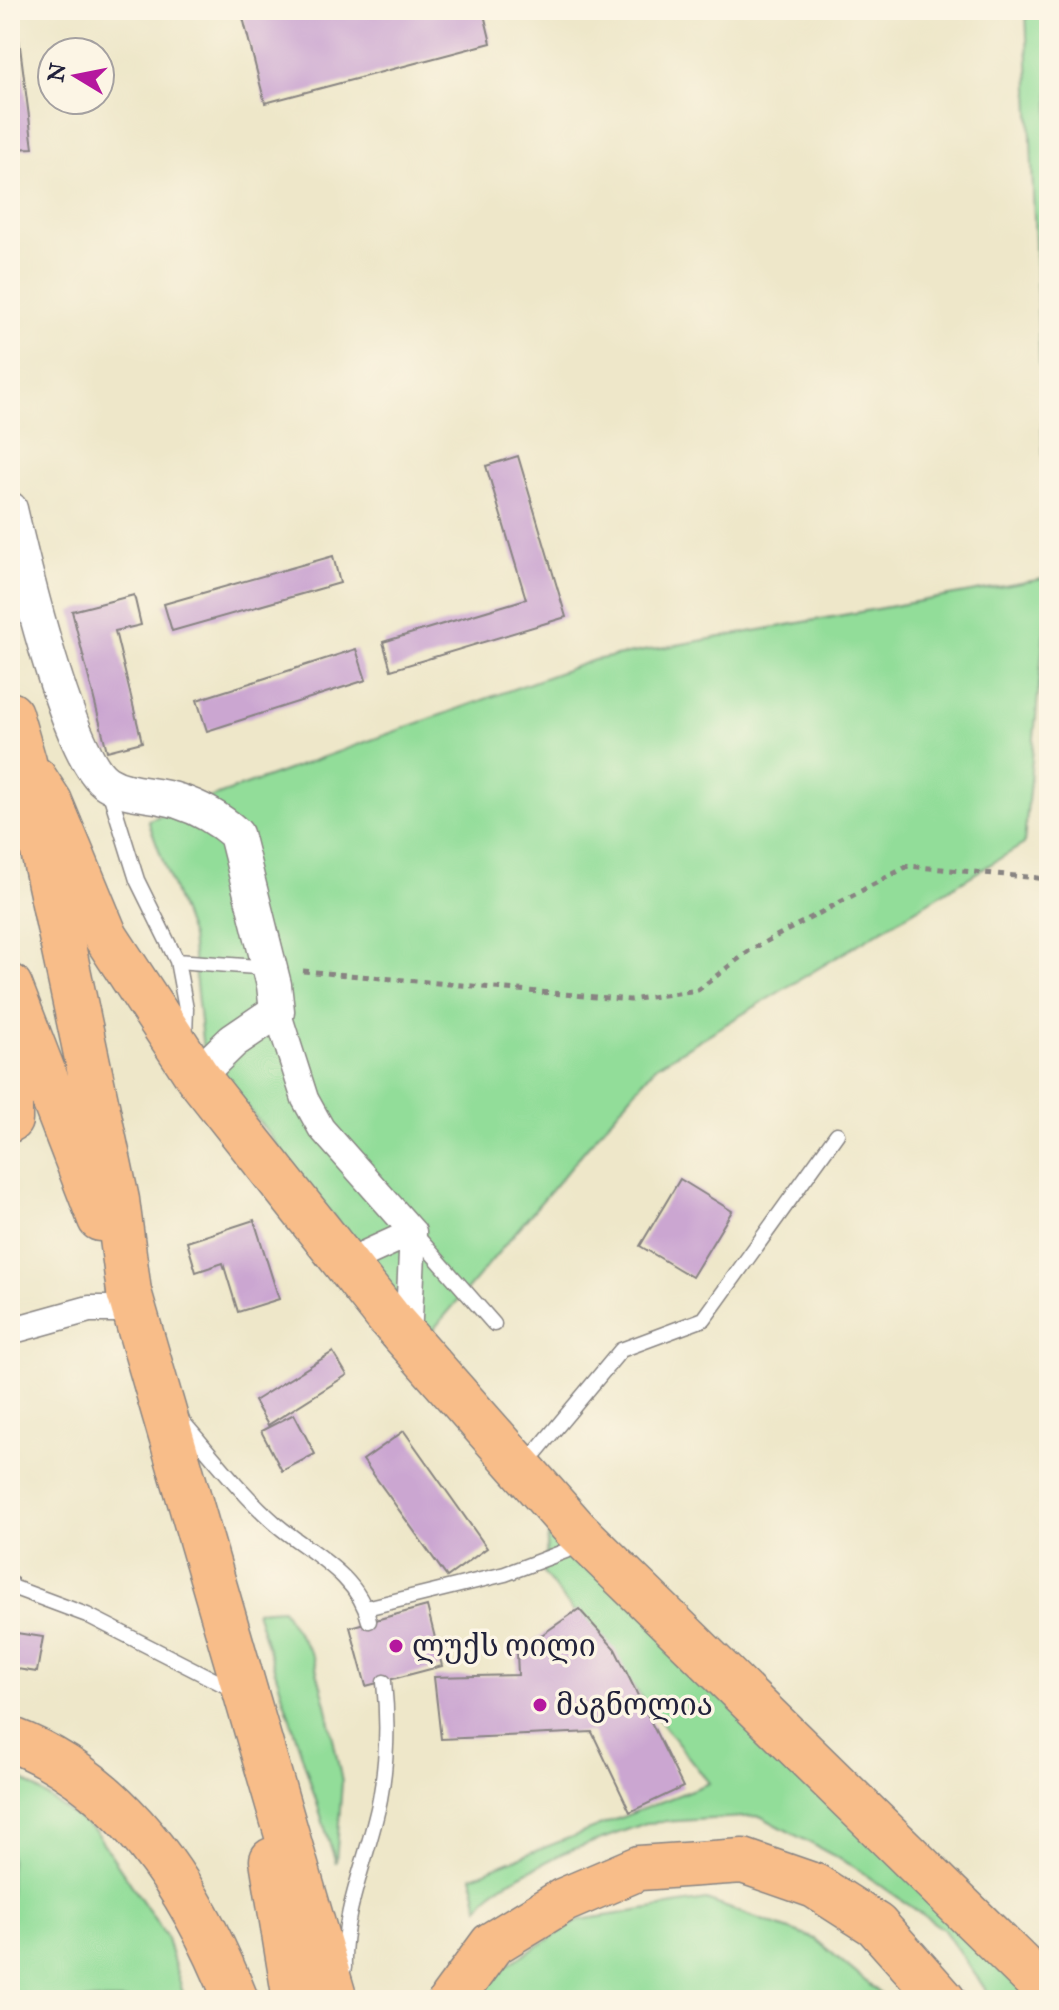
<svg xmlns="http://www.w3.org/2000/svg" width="1059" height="2010" viewBox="0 0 1059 2010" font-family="'IM FELL Great Primer','Noto Serif Georgian',serif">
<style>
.green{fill:#92dd99;stroke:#5a806a;stroke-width:2}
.building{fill:#cba6d1}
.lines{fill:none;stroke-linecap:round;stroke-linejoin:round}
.service-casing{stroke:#888482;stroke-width:17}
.minor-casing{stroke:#888482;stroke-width:29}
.tertiary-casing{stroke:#888482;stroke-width:37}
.trunk-casing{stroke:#888482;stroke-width:47}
.motorway-casing{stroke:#888482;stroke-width:47}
.path{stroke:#888482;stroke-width:5;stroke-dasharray:6 6;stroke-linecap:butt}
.service{stroke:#fff;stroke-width:14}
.minor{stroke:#fff;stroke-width:26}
.tertiary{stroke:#fff;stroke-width:34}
.trunk{stroke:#f8bd89;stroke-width:44}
.motorway{stroke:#f8bd89;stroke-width:44}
.poi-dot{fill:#b5179e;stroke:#fcf5e5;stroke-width:3}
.labels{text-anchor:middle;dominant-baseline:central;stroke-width:7;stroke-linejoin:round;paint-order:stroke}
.poi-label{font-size:30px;fill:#22223b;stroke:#fcf5e5;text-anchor:start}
</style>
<rect width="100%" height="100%" fill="#fcf5e5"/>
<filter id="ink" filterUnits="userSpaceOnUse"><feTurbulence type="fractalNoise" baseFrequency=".0125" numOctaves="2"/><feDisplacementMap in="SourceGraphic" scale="16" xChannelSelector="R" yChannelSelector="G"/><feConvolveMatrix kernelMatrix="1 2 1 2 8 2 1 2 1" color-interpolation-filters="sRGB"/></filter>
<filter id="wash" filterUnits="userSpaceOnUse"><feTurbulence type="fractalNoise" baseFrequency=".006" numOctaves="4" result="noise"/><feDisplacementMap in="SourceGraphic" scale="32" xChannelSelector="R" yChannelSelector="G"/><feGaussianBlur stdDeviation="1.8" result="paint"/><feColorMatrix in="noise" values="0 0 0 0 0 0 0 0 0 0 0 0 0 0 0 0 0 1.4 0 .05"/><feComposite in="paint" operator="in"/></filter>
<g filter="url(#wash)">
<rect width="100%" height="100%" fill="#eee7c9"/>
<!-- green -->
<path class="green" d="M 1026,10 L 1049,10 L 1049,578 L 1024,844 L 655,1067 L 427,1337 L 203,1050 L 191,937 L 148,820 L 594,660 L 1048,578 Z
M 554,1494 L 1049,2000 L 993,2000 L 943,1929 L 853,1866 L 760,1816 L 646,1823 L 563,1853 L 496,1888 L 479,1907 L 472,1876 L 709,1783 L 543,1573 Z
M 282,1609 L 313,1657 L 326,1704 L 342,1782 L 336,1863 L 256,1611 Z
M 10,1770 L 95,1831 L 166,1936 L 185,2000 L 10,2000 Z
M 706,1900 L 815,1939 L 888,2000 L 464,2000 L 469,1989 L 580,1920 Z"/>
<g id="blocks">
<!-- building -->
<path class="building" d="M 241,10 L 483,10 L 491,43 L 265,103 Z
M 10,31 L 18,31 L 33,148 L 10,149 Z
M 518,456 L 566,617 L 391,670 L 383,642 L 526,599 L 486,466 Z
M 333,556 L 340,583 L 172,631 L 164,604 Z
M 134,595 L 141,625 L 115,631 L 142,742 L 107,751 L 72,611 Z
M 356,649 L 366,680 L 207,731 L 197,700 Z
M 680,1179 L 732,1211 L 692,1277 L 640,1246 Z
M 254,1220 L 279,1299 L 238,1312 L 223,1263 L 196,1272 L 187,1242 Z
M 333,1352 L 347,1375 L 268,1425 L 254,1401 Z
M 294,1414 L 315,1454 L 282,1471 L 261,1431 Z
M 404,1431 L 487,1548 L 447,1577 L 363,1460 Z
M 427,1606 L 442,1666 L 366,1686 L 350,1627 Z
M 579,1609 L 615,1649 L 683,1787 L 630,1812 L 592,1732 L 441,1739 L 434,1677 L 518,1675 L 517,1652 Z
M 10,1632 L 43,1637 L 37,1672 L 10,1668 Z"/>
</g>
</g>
<g filter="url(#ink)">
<use href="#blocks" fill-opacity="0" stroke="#888482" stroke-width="2"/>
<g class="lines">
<!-- service casing -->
<g class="service-casing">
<path id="service" d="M 108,787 L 137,880 L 177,961 L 186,1009 L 185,1036
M 177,961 L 270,968
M 415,1234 L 494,1324
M 181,1420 C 212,1455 241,1494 277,1525 C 310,1553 358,1574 369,1621
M 526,1464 L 621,1350 L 704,1319 L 837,1134
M 10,1581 L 12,1587 L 87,1615 L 234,1690
M 366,1608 L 505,1574 L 571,1549 L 574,1539
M 344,1968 C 342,1909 369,1856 380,1799 C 387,1761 388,1720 384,1682"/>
</g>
<!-- minor casing -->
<g class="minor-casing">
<path id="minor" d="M 277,1011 L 305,1099 L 321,1128 L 413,1232 L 408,1339
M 345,1263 L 413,1232
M 10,1331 L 89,1309 L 134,1309"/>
</g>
<!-- tertiary casing -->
<g class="tertiary-casing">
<path id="tertiary" d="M 10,509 C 22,560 68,759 107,783 C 128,796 155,793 178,801 C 200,808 219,819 236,834 L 274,985 L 277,1011 L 233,1041 L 197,1076"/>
</g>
<!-- trunk casing -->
<g class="trunk-casing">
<path id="trunk" d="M 35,779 L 50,802 L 106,937 L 197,1076 L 388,1317 L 576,1530 L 1049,1993
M 10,1077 L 10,1120
M 129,1292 L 335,2000
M 10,1739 C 124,1782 193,1891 236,2000
M 272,1860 L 295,2000
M 451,2000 L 492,1944 L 564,1900 L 639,1868 L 743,1861 L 815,1886 L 876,1925 L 943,2000"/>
</g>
<!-- motorway casing -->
<g class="motorway-casing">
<path id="motorway" d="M 10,714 L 24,762 L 117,1200 L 129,1292
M 10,986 L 100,1219"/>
</g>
<!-- path -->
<path class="path" d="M 303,971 L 630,1000 L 698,990 L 750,950 L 908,866 L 1049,879"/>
<!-- service -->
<use href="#service" class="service"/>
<!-- minor -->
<use href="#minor" class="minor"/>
<!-- tertiary -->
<use href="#tertiary" class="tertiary"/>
<!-- trunk -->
<use href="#trunk" class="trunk"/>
<!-- motorway -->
<use href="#motorway" class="motorway"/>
</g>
</g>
<!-- markers -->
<g class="poi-dot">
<circle cx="396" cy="1646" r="8"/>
<circle cx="540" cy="1705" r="8"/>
</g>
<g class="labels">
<!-- poi labels -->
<g class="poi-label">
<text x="412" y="1646">ლუქს ოილი</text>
<text x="556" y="1705">მაგნოლია</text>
</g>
</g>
<!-- margin -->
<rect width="1059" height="2010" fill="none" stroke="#fcf5e5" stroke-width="40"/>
<!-- north arrow -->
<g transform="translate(76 76) rotate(280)"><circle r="38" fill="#fcf5e5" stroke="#a5a1a1" stroke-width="2"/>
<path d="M0-6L14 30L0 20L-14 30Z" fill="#b5179e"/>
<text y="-12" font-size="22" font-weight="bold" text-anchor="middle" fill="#22223b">N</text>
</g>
</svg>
